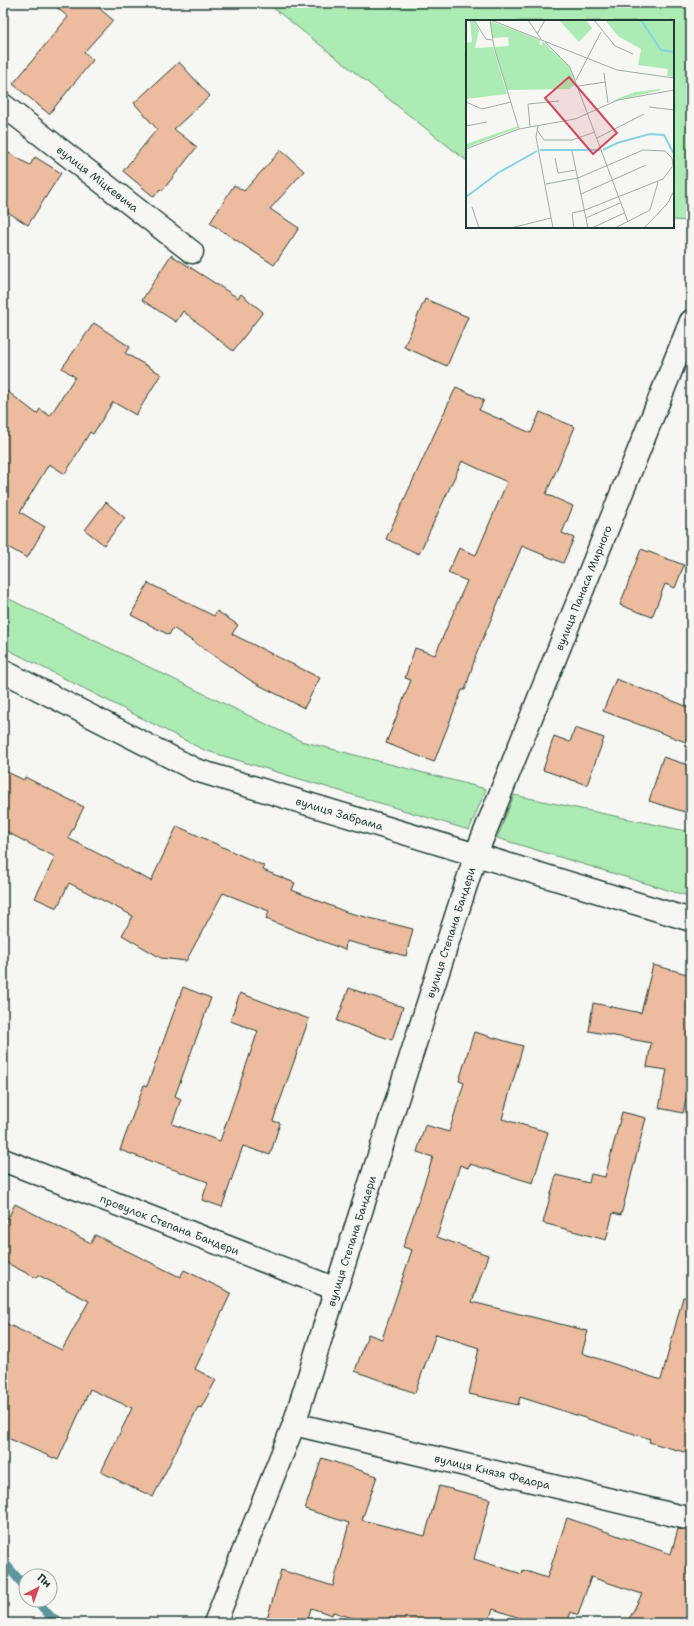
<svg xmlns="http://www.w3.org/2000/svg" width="694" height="1626" viewBox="0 0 694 1626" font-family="'Shantell Sans',sans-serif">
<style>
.green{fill:#acebb3;stroke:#669474}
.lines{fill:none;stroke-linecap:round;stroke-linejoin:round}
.stream{stroke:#5d979e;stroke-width:9}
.building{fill:#edbb9e;stroke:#1f3d34}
.street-casing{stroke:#1f3d34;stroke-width:25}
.secondary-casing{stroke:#1f3d34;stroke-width:25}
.street{stroke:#f6f6f2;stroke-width:22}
.secondary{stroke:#f6f6f2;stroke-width:22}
.labels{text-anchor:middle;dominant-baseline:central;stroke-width:3.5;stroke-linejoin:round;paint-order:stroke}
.street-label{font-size:11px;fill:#1f3d34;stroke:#f6f6f2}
.inset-river{fill:none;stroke:#86d3e5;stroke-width:2}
.inset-road{fill:none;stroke:#a0aca6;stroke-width:1}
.view{fill:#d1495b;fill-opacity:0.15;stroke:#d1495b;stroke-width:2}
.inset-edge{fill:none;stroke:#1f3d34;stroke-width:2}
</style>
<rect width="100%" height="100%" fill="#f6f6f2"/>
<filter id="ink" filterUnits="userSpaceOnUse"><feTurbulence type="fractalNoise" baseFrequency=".025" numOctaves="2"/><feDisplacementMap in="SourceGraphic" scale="8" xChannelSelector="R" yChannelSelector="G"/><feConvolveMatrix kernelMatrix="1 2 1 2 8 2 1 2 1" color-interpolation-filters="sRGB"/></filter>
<g filter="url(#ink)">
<!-- green -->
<path class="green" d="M 267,3 L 691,3 L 691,221 L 673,220 L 673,21 L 467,21 L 467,161 Z
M 3,596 L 301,741 L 486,789 L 469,830 L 204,750 L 3,647 Z
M 514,795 L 691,832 L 691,897 L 497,838 Z"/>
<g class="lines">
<!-- stream -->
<path class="stream" d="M 3,1561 L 26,1588
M 36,1600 L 51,1617 L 64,1623"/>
</g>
<!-- building -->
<path class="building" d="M 52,3 L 93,3 L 113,20 L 84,52 L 93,60 L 49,114 L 13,84 L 68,17 Z
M 179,62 L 210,96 L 174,129 L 197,147 L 162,191 L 160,189 L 154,197 L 123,171 L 157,129 L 134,103 Z
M 3,150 L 30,165 L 35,157 L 61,173 L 28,225 L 3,209 Z
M 281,150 L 304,171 L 270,209 L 299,228 L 274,265 L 210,223 L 234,185 L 244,191 Z
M 171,255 L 238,298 L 241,294 L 263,312 L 233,351 L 183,311 L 176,322 L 142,300 Z
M 425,299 L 468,317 L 447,366 L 404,347 Z
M 94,323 L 130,347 L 125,353 L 161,374 L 136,415 L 113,402 L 93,434 L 90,432 L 65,474 L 49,464 L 20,512 L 45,527 L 27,558 L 3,544 L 3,388 L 37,414 L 40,409 L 50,416 L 75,377 L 62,368 Z
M 456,387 L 484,400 L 479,410 L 531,433 L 540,412 L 575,427 L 546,494 L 573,506 L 562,533 L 574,538 L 563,563 L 522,546 L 476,655 L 465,690 L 462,690 L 434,762 L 386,743 L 411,680 L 405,678 L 415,648 L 435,655 L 467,581 L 448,573 L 459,548 L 476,555 L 507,482 L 462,461 L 419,554 L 386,539 Z
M 106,502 L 125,518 L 104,545 L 85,530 Z
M 641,549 L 684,565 L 675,588 L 665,584 L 652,617 L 620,605 Z
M 148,583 L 214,616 L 217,611 L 238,625 L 232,634 L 320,678 L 304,708 L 253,682 L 173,628 L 169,635 L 131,615 Z
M 616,679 L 691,708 L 691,744 L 603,711 Z
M 575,728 L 604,738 L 587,785 L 543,770 L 554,736 L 570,742 Z
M 663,757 L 691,766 L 691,814 L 649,801 Z
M 3,770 L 24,780 L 25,777 L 84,807 L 68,838 L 151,881 L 177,826 L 264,866 L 263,870 L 295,883 L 292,890 L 346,912 L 413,929 L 406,956 L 346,941 L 345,950 L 266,919 L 269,911 L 223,893 L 186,961 L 161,958 L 122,935 L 133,916 L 69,883 L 57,908 L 35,898 L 55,857 L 3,830 Z
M 653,965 L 691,975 L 691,1078 L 683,1113 L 659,1108 L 667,1070 L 647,1067 L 651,1043 L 589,1031 L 593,1003 L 641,1013 Z
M 183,987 L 211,998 L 175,1096 L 181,1099 L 172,1124 L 220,1141 L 258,1031 L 230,1021 L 240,993 L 309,1019 L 273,1121 L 280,1123 L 270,1155 L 243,1146 L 222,1207 L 202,1200 L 208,1182 L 120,1150 L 144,1085 L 147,1086 Z
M 349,988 L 403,1007 L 392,1040 L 337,1021 Z
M 474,1032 L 523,1046 L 502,1119 L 548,1132 L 533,1183 L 470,1164 L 468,1168 L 460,1165 L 437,1237 L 488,1255 L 472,1302 L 588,1331 L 582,1353 L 661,1380 L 683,1297 L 691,1298 L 691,1454 L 649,1442 L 650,1439 L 520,1397 L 518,1405 L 469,1394 L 479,1348 L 436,1334 L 415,1393 L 355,1371 L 368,1334 L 382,1339 L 412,1250 L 403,1247 L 433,1157 L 417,1152 L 425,1125 L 449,1132 L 464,1083 L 459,1081 Z
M 622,1112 L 646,1118 L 621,1215 L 613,1213 L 606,1240 L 543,1223 L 556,1175 L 589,1183 L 591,1174 L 605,1177 Z
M 15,1204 L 91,1243 L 95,1235 L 180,1277 L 184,1270 L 231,1293 L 195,1369 L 216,1380 L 201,1408 L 198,1407 L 153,1497 L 101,1472 L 132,1408 L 90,1389 L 58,1460 L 3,1436 L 3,1322 L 62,1350 L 89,1301 L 38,1275 L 36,1278 L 3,1261 L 3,1228 Z
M 322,1458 L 377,1476 L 362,1520 L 425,1536 L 439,1486 L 490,1499 L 474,1559 L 522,1574 L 523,1570 L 547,1578 L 567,1518 L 671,1554 L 678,1529 L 691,1531 L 691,1623 L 627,1623 L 642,1594 L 591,1577 L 578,1615 L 571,1612 L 567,1623 L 535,1623 L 493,1609 L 488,1623 L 369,1623 L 333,1612 L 332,1615 L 311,1608 L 307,1623 L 266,1623 L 281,1570 L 333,1586 L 349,1523 L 305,1509 Z"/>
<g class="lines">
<!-- street casing -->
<g class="street-casing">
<g id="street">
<path id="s1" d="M 3,105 L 192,252"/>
<path id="s2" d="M 3,1160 L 336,1289"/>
<path id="s3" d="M 294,1424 L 691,1519"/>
<path id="s4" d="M 215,1623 L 294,1424 L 336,1289 L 476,854"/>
</g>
</g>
<!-- secondary casing -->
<g class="secondary-casing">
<g id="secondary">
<path id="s5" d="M 3,671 L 196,770 L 691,920"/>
<path id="s6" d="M 476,854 L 691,321"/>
</g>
</g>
<!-- street -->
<use href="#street" class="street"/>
<!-- secondary -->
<use href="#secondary" class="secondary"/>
</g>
</g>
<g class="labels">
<!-- street labels -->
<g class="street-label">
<text stroke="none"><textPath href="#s1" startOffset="120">вулиця Міцкевича</textPath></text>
<text stroke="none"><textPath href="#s6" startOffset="287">вулиця Панаса Мирного</textPath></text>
<text stroke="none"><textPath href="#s5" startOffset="367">вулиця Забрама</textPath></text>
<text stroke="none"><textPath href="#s4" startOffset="730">вулиця Степана Бандери</textPath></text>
<text stroke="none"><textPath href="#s2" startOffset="179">провулок Степана Бандери</textPath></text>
<text stroke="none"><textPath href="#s4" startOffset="406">вулиця Степана Бандери</textPath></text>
<text stroke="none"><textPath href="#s3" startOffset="204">вулиця Князя Федора</textPath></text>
</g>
</g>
<!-- overview -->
<g transform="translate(466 20)">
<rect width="208" height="208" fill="#f6f6f2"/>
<path d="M 4,0 L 8,0 L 13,11 L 9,28 L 27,27 L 41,74 L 0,79 L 0,23 L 6,22 ZM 93,0 L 120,0 L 126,8 L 113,22 ZM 139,0 L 208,0 L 208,57 L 201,56 L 202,49 L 172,45 L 175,29 L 152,16 ZM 24,1 L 74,20 L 73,24 L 76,25 L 76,21 L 104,47 L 110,64 L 103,69 L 41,70 L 28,27 L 43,26 L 42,17 L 27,18 ZM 194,69 L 195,70 L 143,82 L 169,72 ZM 52,106 L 52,108 L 0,128 L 0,124 Z" fill="#acebb3"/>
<path class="inset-river" d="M 175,0 L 195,30 L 208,32M 74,130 L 134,130M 137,130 L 151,123 L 184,114 L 198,115 L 208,134M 0,177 L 32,153 L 71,131"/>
<path class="inset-road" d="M 8,0 L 20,19 L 26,20M 24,0 L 28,27 L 53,109M 25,0 L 151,50 L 208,58M 62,0 L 75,19M 128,0 L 149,26 L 167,34M 71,14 L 79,0M 79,22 L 104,47 L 162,202M 138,53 L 142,83M 110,60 L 135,12M 112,66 L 140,62M 0,82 L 16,89 L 45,82M 183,87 L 208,90M 0,106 L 21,102M 72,106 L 70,117 L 87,208M 64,107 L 62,84 L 93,81M 71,110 L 78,120 L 106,120 L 129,112M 131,118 L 178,94M 0,129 L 53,109 L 109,99 L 152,80 L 208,70M 106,131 L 122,208M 89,138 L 92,153 L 110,150M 206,138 L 208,153M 80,164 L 112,158 L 177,130 L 199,131 L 206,138M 115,174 L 180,145M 6,187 L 13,208M 120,198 L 154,183M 45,208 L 85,198M 108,208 L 106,193 L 119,190 L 197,159 L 206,147M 126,208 L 158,193M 149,208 L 184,190 L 192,162M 178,208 L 201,184 L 208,171"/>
<path class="view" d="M 103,57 L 151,113 L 127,134 L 79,78 Z"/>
<rect width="208" height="208" class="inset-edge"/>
</g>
<!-- margin -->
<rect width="694" height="1626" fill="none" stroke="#f6f6f2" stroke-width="16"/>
<rect x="8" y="8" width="678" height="1610" fill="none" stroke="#1f3d34" stroke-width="1.5" filter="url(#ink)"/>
<!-- north arrow -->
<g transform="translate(38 1588) rotate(41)"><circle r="19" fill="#f6f6f2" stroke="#a0aca6"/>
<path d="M0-3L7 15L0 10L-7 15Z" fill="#d1495b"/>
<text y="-6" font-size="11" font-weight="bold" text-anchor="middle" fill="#1f3d34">Пн</text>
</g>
</svg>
